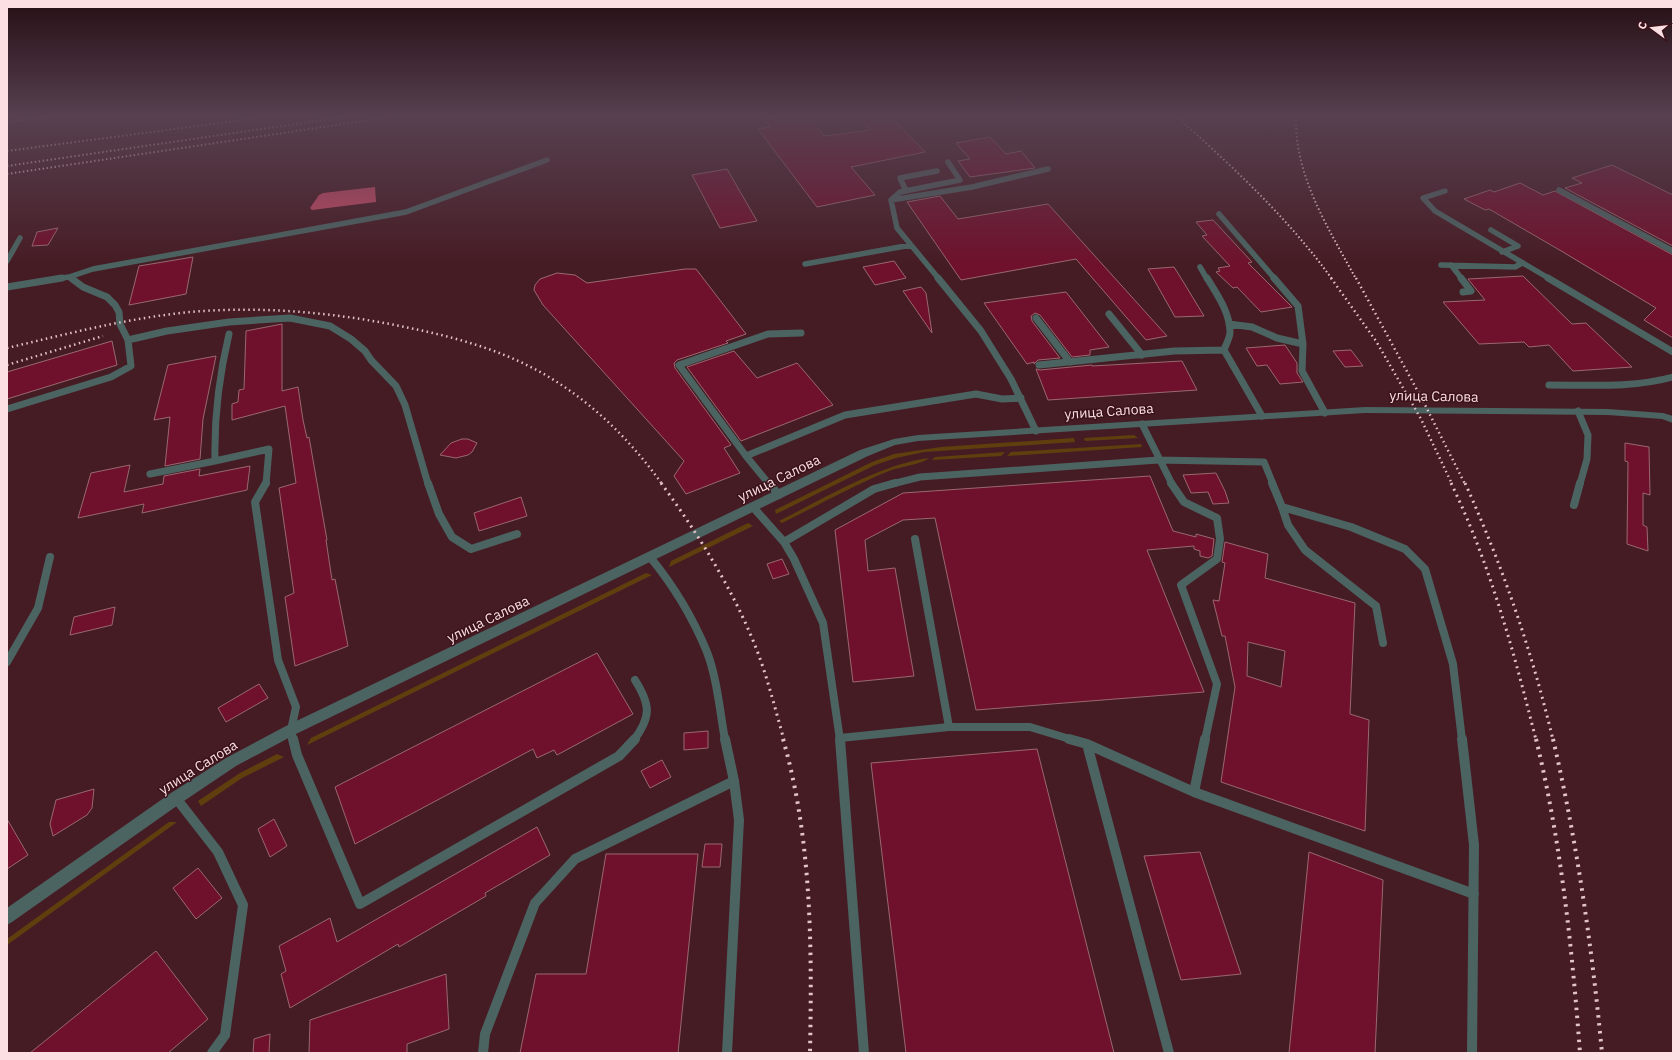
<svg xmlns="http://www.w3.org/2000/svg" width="1680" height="1060" viewBox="0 0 1680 1060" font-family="'IBM Plex Sans',sans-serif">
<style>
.green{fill:#603e0d}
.water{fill:#c64a65}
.building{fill:#6f112c;stroke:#99686e;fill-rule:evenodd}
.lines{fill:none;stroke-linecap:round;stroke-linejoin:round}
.service-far3{stroke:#4b6361;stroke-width:5.5}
.service-far2{stroke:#4b6361;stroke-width:7}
.service-far1{stroke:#4b6361;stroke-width:8}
.service{stroke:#4b6361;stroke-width:10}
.tertiary{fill:#4b6361;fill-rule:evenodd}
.rail-far3{stroke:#e2c3c7;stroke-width:2;stroke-dasharray:1.5 2.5;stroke-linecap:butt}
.rail-far2{stroke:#e2c3c7;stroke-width:2.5;stroke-dasharray:1.5 3.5;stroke-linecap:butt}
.rail-far1{stroke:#e2c3c7;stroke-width:3;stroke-dasharray:2 4.5;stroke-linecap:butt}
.rail{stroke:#e2c3c7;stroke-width:4;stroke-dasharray:2.5 5.5;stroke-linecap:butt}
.labels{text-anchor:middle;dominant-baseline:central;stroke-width:3;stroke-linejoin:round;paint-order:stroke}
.street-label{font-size:14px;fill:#fcdfe2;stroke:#3a121a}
</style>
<rect width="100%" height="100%" fill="#461c24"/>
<!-- green -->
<path class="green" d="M 1134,435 L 1138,438 L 1085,441 L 1084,438 Z
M 1074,438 L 1075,442 L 924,452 L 896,458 L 875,465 L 776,514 L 775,510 L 872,462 L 894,454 L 941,447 Z
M 1141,444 L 1142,447 L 1007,456 L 1011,452 Z
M 1005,452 L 1001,456 L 932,460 L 935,457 Z
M 929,458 C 924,464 898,467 889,471 C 852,486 817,506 782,523 L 779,521 C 825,498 878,465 929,458 Z
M 748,523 L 753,526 L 669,567 L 671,561 Z
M 646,573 L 652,575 L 307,745 L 311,738 Z
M 277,754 L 284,757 L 242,778 L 201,806 L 198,801 L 240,773 Z
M 169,822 L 177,822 L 7,945 L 7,939 Z"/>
<!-- water -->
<path class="water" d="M 375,187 L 376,202 L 312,210 L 310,208 L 319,195 L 323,193 Z"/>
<!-- building -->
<path class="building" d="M 787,116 L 806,116 L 825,136 L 870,130 L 859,116 L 890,116 L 925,152 L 851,167 L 875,195 L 817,207 L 758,129 L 770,127 L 764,120 Z
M 990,137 L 1006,154 L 1021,151 L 1035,168 L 970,177 L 958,161 L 970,159 L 956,143 Z
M 1612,165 L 1673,195 L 1673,246 L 1565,188 L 1582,183 L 1572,178 Z
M 727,169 L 757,221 L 720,228 L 692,175 Z
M 1520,183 L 1543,195 L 1555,191 L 1673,255 L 1673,338 L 1644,320 L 1656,308 L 1563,252 L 1489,209 L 1485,210 L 1464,199 L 1490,190 L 1494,192 Z
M 940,196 L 958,219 L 1048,204 L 1167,336 L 1146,340 L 1076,259 L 961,280 L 907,202 Z
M 1213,220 L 1252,262 L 1248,263 L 1292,307 L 1261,312 L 1237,287 L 1233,288 L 1216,272 L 1220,271 L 1218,268 L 1230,266 L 1202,236 L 1207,235 L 1196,222 Z
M 58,228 L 48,245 L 32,246 L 37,232 Z
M 193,257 L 186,294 L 129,305 L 139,266 Z
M 894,261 L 906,278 L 875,285 L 863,267 Z
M 1174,267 L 1184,283 L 1204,316 L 1175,317 L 1148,269 Z
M 685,269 L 696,269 L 746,334 L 726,341 L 728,343 L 677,360 L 674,363 L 675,368 L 731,445 L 724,448 L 740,473 L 686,494 L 674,476 L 684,461 L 543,305 L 534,290 L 535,285 L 540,279 L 557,273 L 575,275 L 587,283 Z
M 1523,276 L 1572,324 L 1586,323 L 1632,367 L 1573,371 L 1549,345 L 1529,347 L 1524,342 L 1479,344 L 1443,302 L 1485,300 L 1468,279 Z
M 921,287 L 926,293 L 932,333 L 903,291 Z
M 1066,292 L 1109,347 L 1090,350 L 1090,355 L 1072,357 L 1040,315 L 1035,313 L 1031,316 L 1032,321 L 1060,358 L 1038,360 L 1034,364 L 1034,362 L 1027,364 L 984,303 Z
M 282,324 L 282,391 L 298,387 L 303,420 L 307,438 L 309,437 L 327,540 L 326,540 L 332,580 L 335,579 L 348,646 L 295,666 L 285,597 L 294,593 L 279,488 L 296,483 L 285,406 L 232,420 L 232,404 L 238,402 L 239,390 L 244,389 L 246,331 Z
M 112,341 L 117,365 L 7,399 L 7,372 Z
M 1285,345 L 1297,363 L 1297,373 L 1303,382 L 1280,384 L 1267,365 L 1257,366 L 1246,348 Z
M 1351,350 L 1363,366 L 1345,367 L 1333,351 Z
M 734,351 L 757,378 L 797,363 L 833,405 L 741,441 L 687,367 Z
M 216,356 L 203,419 L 200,459 L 165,466 L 170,417 L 154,420 L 168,365 Z
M 1182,361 L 1197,390 L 1048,400 L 1036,369 L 1040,370 L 1092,365 L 1092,366 Z
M 462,439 L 468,439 L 477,443 L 472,452 L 468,455 L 456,458 L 440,455 L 451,443 Z
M 1625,443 L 1649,447 L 1650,495 L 1643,493 L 1643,525 L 1647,527 L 1648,551 L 1627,544 L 1628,462 L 1625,461 Z
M 130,465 L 124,492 L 163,484 L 164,476 L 200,469 L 199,476 L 250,466 L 247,490 L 142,513 L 144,504 L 78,518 L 91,473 Z
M 1216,473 L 1225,491 L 1229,503 L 1213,504 L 1208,492 L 1191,493 L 1183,475 Z
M 1150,476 L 1173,531 L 1196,537 L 1196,534 L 1214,539 L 1212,556 L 1208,558 L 1200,556 L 1200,551 L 1194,549 L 1194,546 L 1147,550 L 1204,692 L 976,710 L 935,518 L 903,520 L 865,540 L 868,571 L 895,568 L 914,676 L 853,682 L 835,530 L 903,493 Z
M 521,497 L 527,516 L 479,531 L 474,513 Z
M 1225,542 L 1268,554 L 1265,578 L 1355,603 L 1350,714 L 1369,720 L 1365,831 L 1221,782 L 1235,687 L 1225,636 L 1222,636 L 1213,600 L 1219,601 L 1225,563 L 1222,562 ZM 1248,642 L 1285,651 L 1281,687 L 1247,676 Z
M 782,559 L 789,574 L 773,579 L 767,564 Z
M 115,607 L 112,625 L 70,635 L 74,617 Z
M 597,653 L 633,714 L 557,755 L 554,750 L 537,758 L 533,749 L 355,844 L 335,787 Z
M 259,684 L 268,698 L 226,722 L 218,708 Z
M 708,731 L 708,748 L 684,750 L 684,733 Z
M 1037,749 L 1114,1053 L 906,1053 L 871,763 Z
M 662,760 L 671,777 L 650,788 L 641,771 Z
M 94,789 L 92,808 L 87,815 L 53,836 L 50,824 L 56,800 Z
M 7,819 L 28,855 L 7,869 Z
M 274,819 L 287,846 L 270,857 L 258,829 Z
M 537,827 L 550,855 L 485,893 L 486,896 L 399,947 L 398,944 L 290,1008 L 281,974 L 286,971 L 279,946 L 330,918 L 337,942 Z
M 705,844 L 722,844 L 720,867 L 702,867 Z
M 1200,852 L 1241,974 L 1181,980 L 1144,856 Z
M 1309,852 L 1383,880 L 1375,1053 L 1289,1053 Z
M 606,854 L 698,854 L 678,1053 L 520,1053 L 536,974 L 586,974 Z
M 198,868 L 222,898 L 196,919 L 173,888 Z
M 156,951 L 208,1019 L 168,1053 L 30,1053 Z
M 446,974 L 449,1029 L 407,1044 L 407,1053 L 309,1053 L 310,1020 Z
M 270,1034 L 269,1053 L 253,1053 L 254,1039 Z"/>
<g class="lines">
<!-- service-far3 -->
<path class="service-far3" d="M 1559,190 L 1673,251
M 906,191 L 900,178 L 937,171
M 1445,191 L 1423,198 L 1435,211 L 1550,279
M 891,200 L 972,187 L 1048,169
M 1219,214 L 1275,279
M 1491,230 L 1518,246 L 1502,252
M 7,261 L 20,238
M 805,264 L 911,245
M 1441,265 L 1515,267 L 1522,263
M 1451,265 L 1462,279
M 1200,267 L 1207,279
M 69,277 L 93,269 L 406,212 L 547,160
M 55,279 L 69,277 L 72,279
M 939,279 L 897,228 L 891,200 L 900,192 L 960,180 L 948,162"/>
<!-- service-far2 -->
<path class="service-far2" d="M 938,278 L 981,331 L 1011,379 L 1036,431
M 1207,278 C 1217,294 1230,313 1230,332 C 1230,338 1226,344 1224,350
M 1274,278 L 1298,306 L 1303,344 L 1302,371 L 1325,413
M 1461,278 L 1471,291 L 1463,292
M 1548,278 L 1673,352
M 7,287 L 62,278
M 1109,314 L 1142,355
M 1036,318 L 1070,362
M 1229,324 L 1252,327 L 1277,338 L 1303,344
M 229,334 C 219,376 214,418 215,461 L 269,449 L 266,484
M 128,340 L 167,331 L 229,322 L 290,318 L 330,326 L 351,339 L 365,351 L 371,360 L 396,386 L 405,405 L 428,484
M 1039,365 L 1174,351 L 1224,350 L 1262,416
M 1549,385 C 1591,385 1633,388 1673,377
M 7,409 L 111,377 L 131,366 L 128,340 L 120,324 L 119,312 L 115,305 L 107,297 L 83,287 L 71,278
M 1578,411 L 1588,435 L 1587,459 L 1580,484
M 1142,424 L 1172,484
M 746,456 L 679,365 L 768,334 L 801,333
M 150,474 L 215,461
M 769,484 L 746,456 L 845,415 L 976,394 L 1002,399 L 1021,398
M 892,484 L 920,477 L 1158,460 L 1264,462 L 1273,484"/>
<!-- service-far1 -->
<path class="service-far1" d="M 266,483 L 255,502 L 278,660 L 296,707 L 291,730 L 293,740
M 428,483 L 439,514 L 452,537 L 471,549 L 517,534
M 769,483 L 779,495
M 1171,483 L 1184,502 L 1217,518 L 1220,539 L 1217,559 L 1181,585 L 1217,684 L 1205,740
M 1272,483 L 1282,507 L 1351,527 L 1405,549 L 1425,569 L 1453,664 L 1462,740
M 1574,505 L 1580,483
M 753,507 L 784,542 L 794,559 L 823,623 L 840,740
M 1282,507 L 1288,525 L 1305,550 L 1376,606 L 1383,643
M 784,542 L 874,489 L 895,483
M 650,557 C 673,585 693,618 707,652 C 717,678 720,712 725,740
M 7,662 L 38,608 L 50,557
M 949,727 L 1030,727 L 1073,740
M 840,738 L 949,727 L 915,539
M 634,740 C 652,716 650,704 635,680"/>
<!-- service -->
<path class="service" d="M 293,739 L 297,755 L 360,904 L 619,756 L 635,739
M 725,739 L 734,781 L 739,820 L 727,1053
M 840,739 L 864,1053
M 1069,739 L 1087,744 L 1169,1053
M 1462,739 L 1474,845 L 1472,1053
M 1087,744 L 1194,792 L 1474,894
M 1194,792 L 1205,739
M 176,798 L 218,852 L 243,905 L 225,1035 L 212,1053
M 483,1053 L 485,1034 L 535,903 L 575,859 L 734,781"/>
<!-- tertiary -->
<path class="tertiary" d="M 1365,407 L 1608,409 L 1663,413 L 1673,416 L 1673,423 L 1662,419 L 1608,415 L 1365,413 L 918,441 L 895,445 L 868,456 L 296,734 L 236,766 L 181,803 L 12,922 L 7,925 L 7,908 L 171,793 L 226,758 L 286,726 L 860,450 L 894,439 L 918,435 Z"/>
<!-- rail-far3 -->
<path class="rail-far3" d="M 1176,116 C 1232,166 1288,218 1332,279
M 1296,116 C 1294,176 1329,229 1356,279
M 7,122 L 59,116
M 7,151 L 273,116
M 7,166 L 351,116
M 7,174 L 397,116"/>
<!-- rail-far2 -->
<path class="rail-far2" d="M 1331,278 L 1376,341 L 1421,419 L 1452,484
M 1356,278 L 1422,399 L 1465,484
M 7,348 C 67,334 128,318 190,312 C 260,306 330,312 400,326 C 456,337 512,352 560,384 C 600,410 634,445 662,484
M 7,365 L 103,336"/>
<!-- rail-far1 -->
<path class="rail-far1" d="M 661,483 C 696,531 729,583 752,638 C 766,671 774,705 784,740
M 1451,483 C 1490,564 1514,652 1536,740
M 1465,483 C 1502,565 1532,651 1553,740"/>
<!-- rail -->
<path class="rail" d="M 783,739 C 812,840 812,948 810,1053
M 1536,739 C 1561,842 1572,947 1580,1053
M 1553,739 C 1577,842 1592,947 1602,1053"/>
</g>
<!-- sky -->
<linearGradient id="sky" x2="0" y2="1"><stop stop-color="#260f14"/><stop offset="0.44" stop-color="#574050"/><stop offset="1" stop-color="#574050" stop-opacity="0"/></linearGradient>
<rect width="1680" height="264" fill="url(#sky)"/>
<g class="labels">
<!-- street labels -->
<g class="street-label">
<text transform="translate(1434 396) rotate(1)">улица Салова</text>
<text transform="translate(1109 411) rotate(-4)">улица Салова</text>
<text transform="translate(779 478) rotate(-26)">улица Салова</text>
<text transform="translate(488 619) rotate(-26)">улица Салова</text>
<text transform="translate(198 767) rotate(-32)">улица Салова</text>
</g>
</g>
<!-- border -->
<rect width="1680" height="1060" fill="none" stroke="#fcdfe2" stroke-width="16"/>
<!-- north arrow -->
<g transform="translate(1652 28) rotate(285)" stroke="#3a121a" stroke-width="3" paint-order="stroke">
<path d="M0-3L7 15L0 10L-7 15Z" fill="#fcdfe2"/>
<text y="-6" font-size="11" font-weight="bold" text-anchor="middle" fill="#fcdfe2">С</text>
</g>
</svg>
